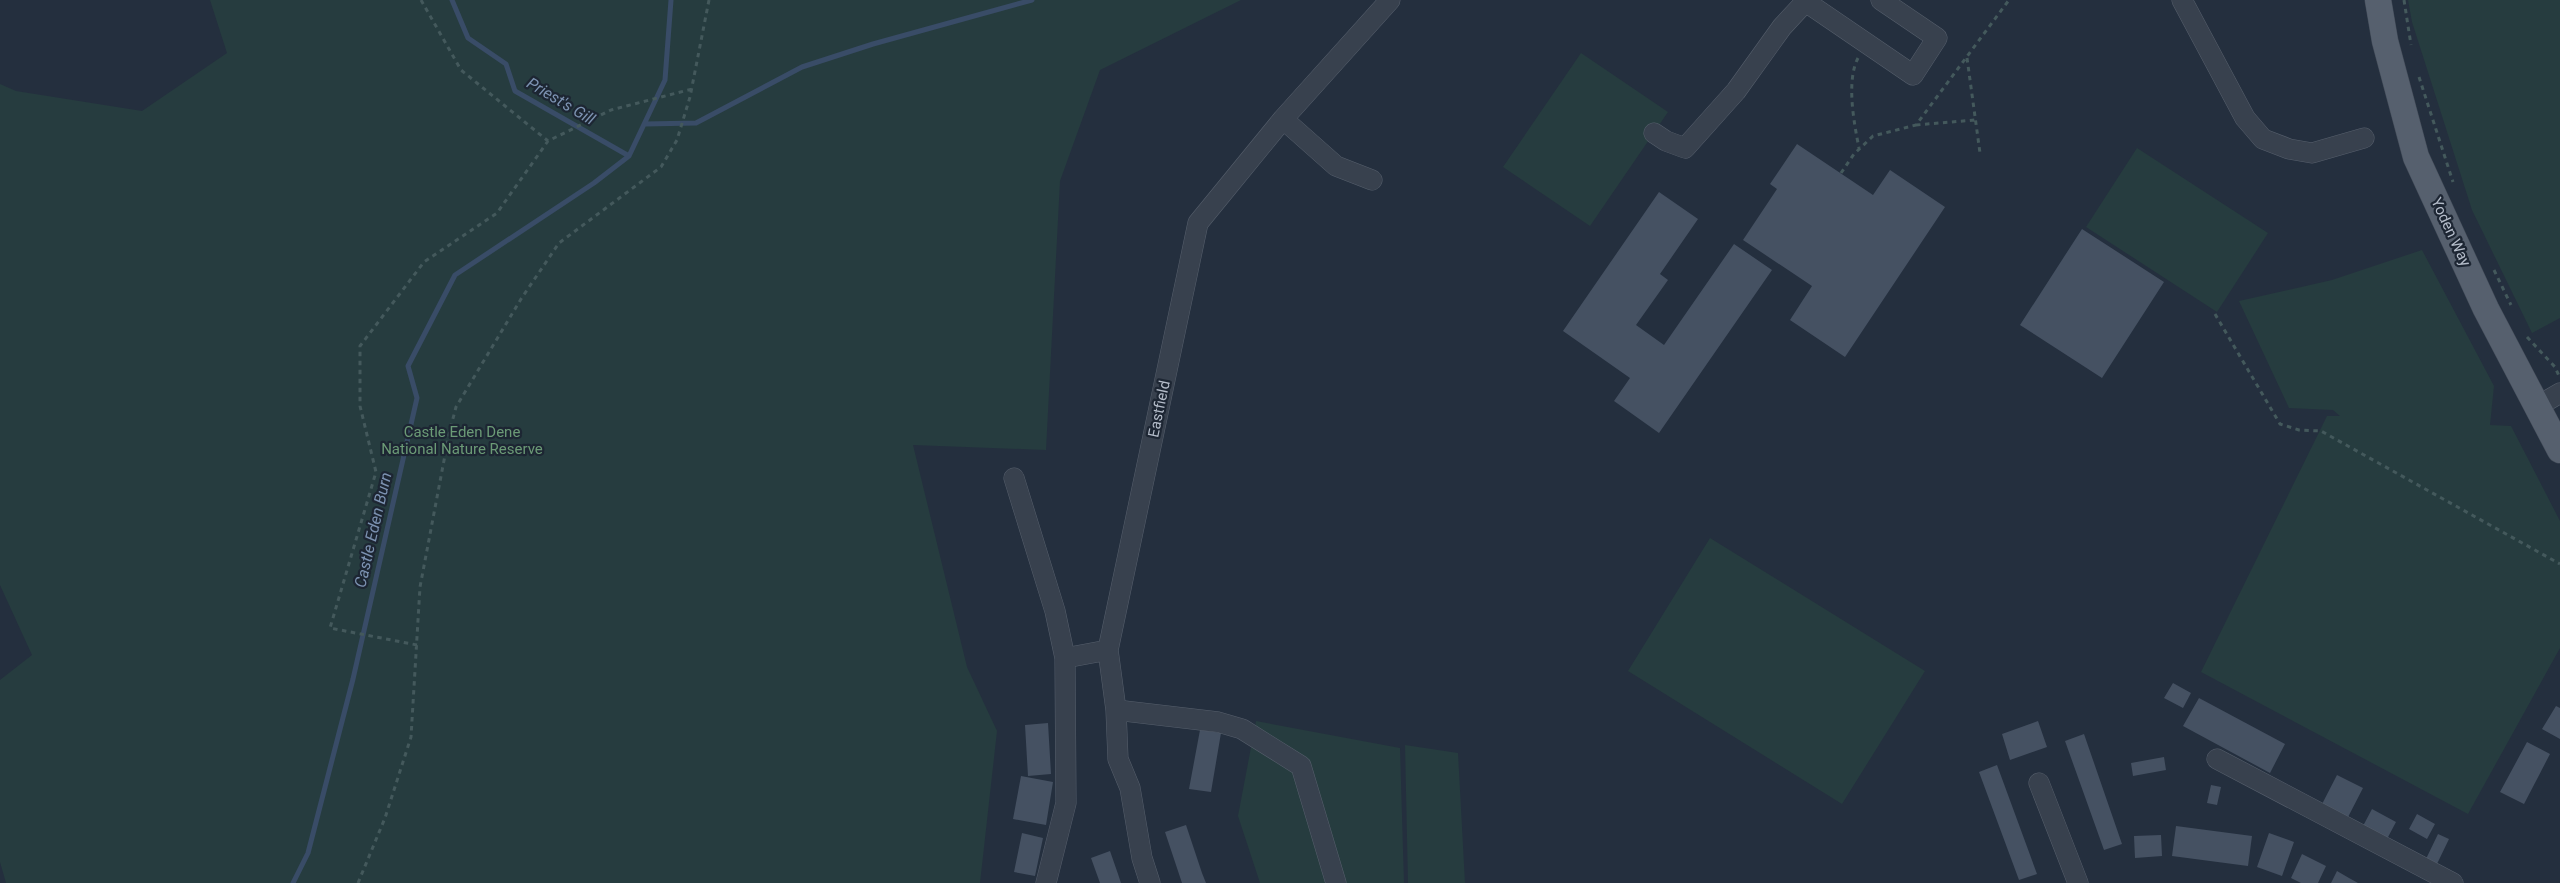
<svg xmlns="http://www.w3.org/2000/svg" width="2560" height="883" viewBox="0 0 2560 883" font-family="Roboto,sans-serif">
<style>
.green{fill:#263c3f}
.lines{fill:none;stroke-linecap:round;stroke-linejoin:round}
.stream{stroke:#394c67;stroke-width:5}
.building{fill:#455162}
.minor-casing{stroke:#565f6c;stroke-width:21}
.major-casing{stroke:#414a57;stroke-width:27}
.path{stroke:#44595c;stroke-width:3;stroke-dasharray:4.5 4.5;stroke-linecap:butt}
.minor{stroke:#38414e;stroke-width:20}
.major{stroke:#56606e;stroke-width:26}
.labels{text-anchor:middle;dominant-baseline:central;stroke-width:4.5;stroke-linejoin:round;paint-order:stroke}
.street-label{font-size:15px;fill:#b4bcc9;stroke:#1d2633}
.park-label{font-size:15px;fill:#6b9a76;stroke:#1d2633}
.water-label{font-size:16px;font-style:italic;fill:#7c92b1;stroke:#1d2633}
</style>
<rect width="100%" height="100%" fill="#242f3e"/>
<!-- green -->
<path class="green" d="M 210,0 L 1241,0 L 1100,70 L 1060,181 L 1046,450 L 913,445 L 967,667 L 997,731 L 980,883 L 6,883 L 0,862 L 0,680 L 32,655 L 0,585 L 0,84 L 16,91 L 142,111 L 227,53 Z
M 2408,0 L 2560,0 L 2560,318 L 2532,333 L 2472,210 L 2412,22 Z
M 1581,53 L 1668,112 L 1590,226 L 1503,167 Z
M 2137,148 L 2268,233 L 2217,312 L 2086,227 Z
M 2422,250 L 2494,386 L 2490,425 L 2511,426 L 2560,521 L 2560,648 L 2468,814 L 2201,672 L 2327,416 L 2340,416 L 2333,410 L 2289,408 L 2239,301 L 2332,280 Z
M 1710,538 L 1925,671 L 1842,804 L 1628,671 Z
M 1256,721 L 1400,748 L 1404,883 L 1260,883 L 1238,816 Z
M 1405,745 L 1458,753 L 1465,883 L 1408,883 Z"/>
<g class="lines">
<!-- stream -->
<path class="stream" d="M 452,0 L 468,38 L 506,64 L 515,91 L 629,156
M 645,124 L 696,123 L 802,67 L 873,44 L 1032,0
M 293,883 L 308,853 L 353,679 L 417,398 L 408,366 L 455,275 L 594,183 L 629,156 L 665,80 L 671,0"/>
</g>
<!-- building -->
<path class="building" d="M 1797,144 L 1873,195 L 1890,170 L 1945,207 L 1845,357 L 1790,320 L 1812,286 L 1743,240 L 1777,189 L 1770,184 Z
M 1659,192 L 1698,219 L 1660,274 L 1668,280 L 1636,325 L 1664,345 L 1734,244 L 1772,270 L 1659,433 L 1614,401 L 1630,378 L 1563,331 Z
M 2082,229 L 2164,282 L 2102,378 L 2020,325 Z
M 2173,683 L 2191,693 L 2183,708 L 2164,698 Z
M 2199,698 L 2285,744 L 2270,773 L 2183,726 Z
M 2556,706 L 2560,708 L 2560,739 L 2542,729 Z
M 2038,721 L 2047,747 L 2010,760 L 2002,734 Z
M 1048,723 L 1051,774 L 1028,776 L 1025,725 Z
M 1200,730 L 1221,733 L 1211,792 L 1189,789 Z
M 2084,734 L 2122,844 L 2104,850 L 2065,741 Z
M 2527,742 L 2550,754 L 2524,804 L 2500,792 Z
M 2164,757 L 2166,770 L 2133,776 L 2131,763 Z
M 1997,765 L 2037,874 L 2019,880 L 1979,772 Z
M 2337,775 L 2363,788 L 2346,821 L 2320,808 Z
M 1021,776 L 1053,782 L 1046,825 L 1013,819 Z
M 2211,785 L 2221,787 L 2217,805 L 2207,803 Z
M 2372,809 L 2396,822 L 2387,839 L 2363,826 Z
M 2417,814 L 2435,824 L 2427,839 L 2409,829 Z
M 1186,825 L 1202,873 L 1206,883 L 1182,883 L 1165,832 Z
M 2176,826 L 2252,836 L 2248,866 L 2172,856 Z
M 1022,833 L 1043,838 L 1035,876 L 1014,872 Z
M 2269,833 L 2294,842 L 2282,876 L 2257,867 Z
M 2438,834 L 2449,839 L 2436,866 L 2425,861 Z
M 2161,835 L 2162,856 L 2135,858 L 2134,836 Z
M 1110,851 L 1118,874 L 1121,883 L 1100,883 L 1091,858 Z
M 2302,854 L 2326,866 L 2318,883 L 2301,883 L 2291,878 Z
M 2337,871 L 2349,878 L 2358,883 L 2331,883 Z"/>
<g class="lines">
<!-- minor casing -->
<g class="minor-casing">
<path id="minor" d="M 2182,0 L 2245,118 L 2263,139 L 2289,149 L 2312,153 L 2364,138
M 1806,2 L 1913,75 L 1937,38 L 1881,0
M 1283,119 L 1336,166 L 1372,180
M 1654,133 L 1666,141 L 1685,148 L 1736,91 L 1782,27 L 1807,0
M 2538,406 L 2560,393
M 1014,478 L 1055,611 L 1065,658 L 1066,803 L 1046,883
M 1065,658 L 1108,650
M 1116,710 L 1218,722 L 1242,729 L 1301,766 L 1336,883
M 2217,759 L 2453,883
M 2039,783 L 2078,883
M 1150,883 L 1142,858 L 1130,788 L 1118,759 L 1116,710 L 1108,650 L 1198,223 L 1283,119 L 1390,0"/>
</g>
<!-- major casing -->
<g class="major-casing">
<path id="major" d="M 2378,0 L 2385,41 L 2416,157 L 2486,309 L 2560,450"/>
</g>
<!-- path -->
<path class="path" d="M 421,0 L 461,70 L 548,141 L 611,110 L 692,89
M 2404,0 L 2411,45
M 1858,58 C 1846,81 1854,123 1859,148
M 1967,58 L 1980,153
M 2419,77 L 2453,182
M 1916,125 L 1975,120
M 1841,173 L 1854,154 L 1873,136 L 1916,125 L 2009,0
M 2494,270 L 2511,305
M 2215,314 L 2280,424 L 2299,430 L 2321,431 L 2560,564
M 2527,337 L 2555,367 L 2559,376
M 417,645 L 330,628 L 376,472 L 360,406 L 360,346 L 424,262 L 497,213 L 548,141
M 358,883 L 385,818 L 411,737 L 420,587 L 449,434 L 456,407 L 521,299 L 559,243 L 661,167 L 677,140 L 690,97 L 709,0"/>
<!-- minor -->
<use href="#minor" class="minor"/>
<!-- major -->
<use href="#major" class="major"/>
</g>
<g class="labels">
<!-- street labels -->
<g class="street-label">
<text transform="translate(2451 232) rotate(65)">Yoden Way</text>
<text transform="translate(1159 409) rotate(-78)">Eastfield</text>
</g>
<!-- park labels -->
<g class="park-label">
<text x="462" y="432">Castle Eden Dene<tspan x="462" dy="17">National Nature Reserve</tspan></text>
</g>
<!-- water labels -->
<g class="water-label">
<text transform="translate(561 101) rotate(31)">Priest's Gill</text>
<text transform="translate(373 530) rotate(-77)">Castle Eden Burn</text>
</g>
</g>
</svg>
